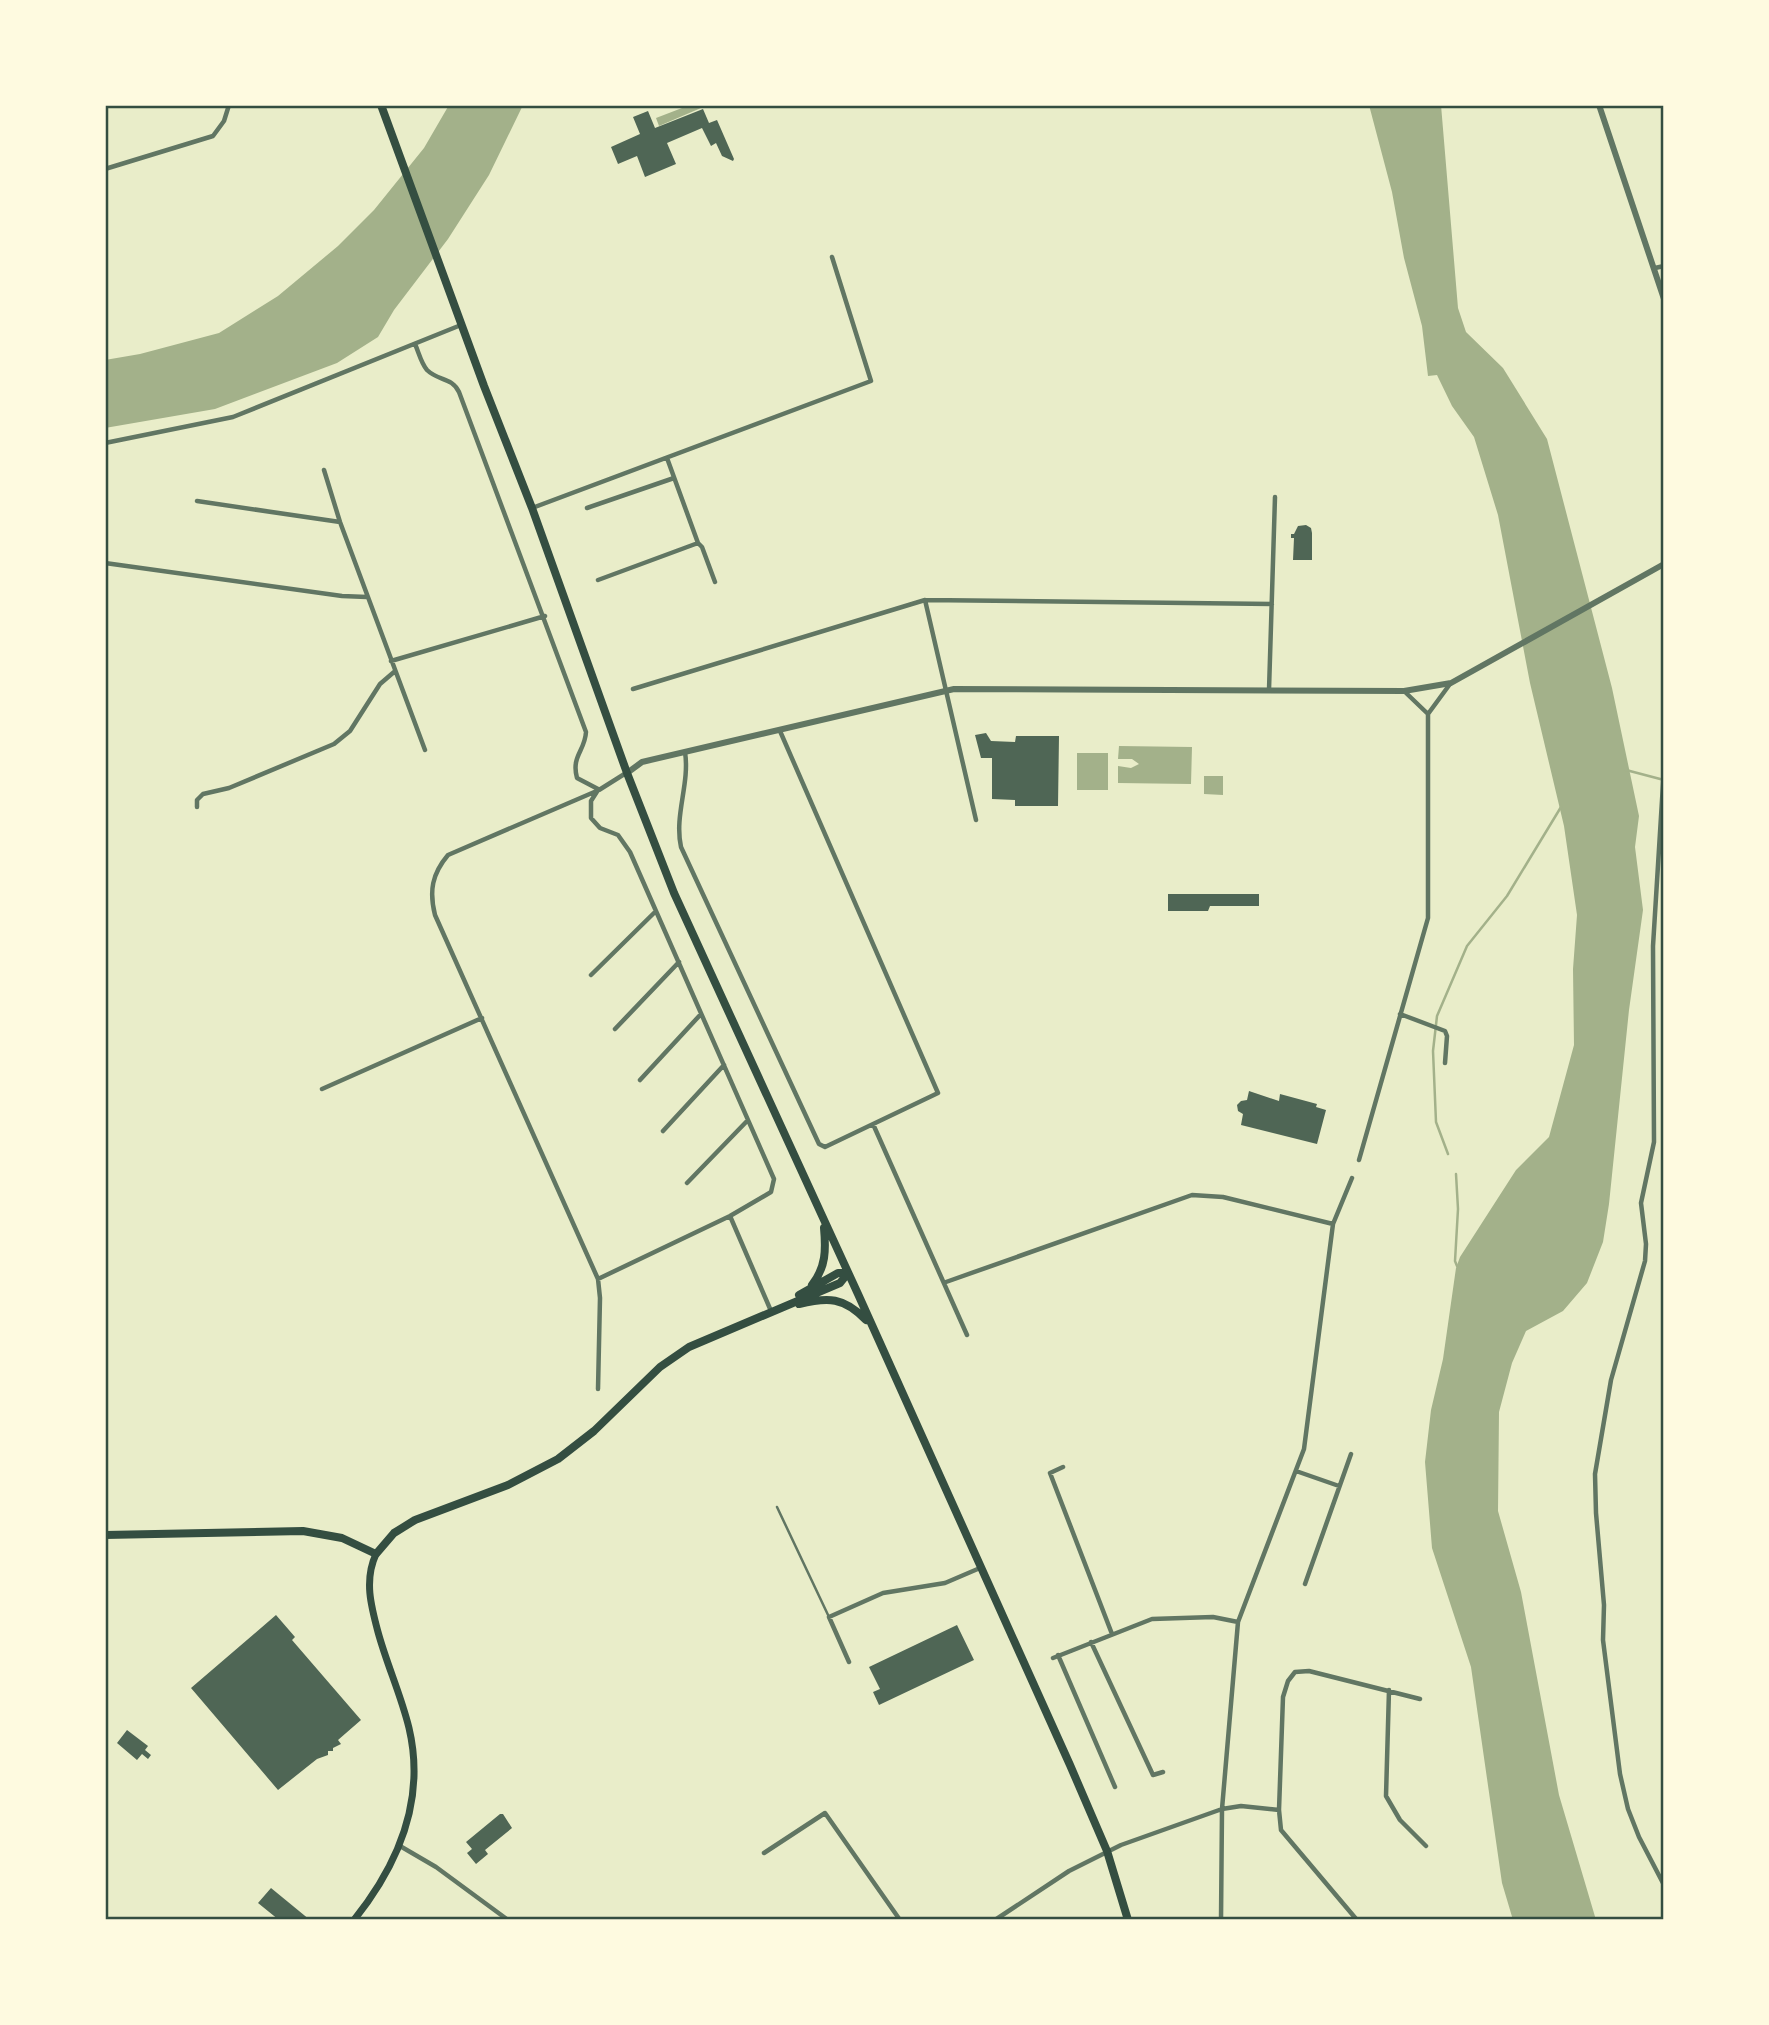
<svg xmlns="http://www.w3.org/2000/svg" width="1769" height="2025" viewBox="0 0 1769 2025" font-family="Inter,sans-serif">
<style>
.water{fill:#a3b18a}
.lines{fill:none;stroke-linecap:round;stroke-linejoin:round}
.stream{stroke:#a3b18a;stroke-width:2.5}
.building{fill:#4f6655}
.service{stroke:#617663;stroke-width:2.5}
.minor{stroke:#617663;stroke-width:4.5}
.tertiary{stroke:#617663;stroke-width:6}
.secondary{stroke:#344e41;stroke-width:7}
.primary{stroke:#344e41;stroke-width:8}
.neatline{fill:none;stroke:#344e41;stroke-width:2.5}
</style>
<rect width="100%" height="100%" fill="#e9edc9"/>
<!-- water -->
<path class="water" d="M 449,105 L 523,105 L 489,175 L 448,239 L 394,310 L 378,337 L 337,363 L 215,409 L 105,428 L 105,360 L 140,354 L 219,333 L 278,296 L 338,246 L 374,210 L 424,148 Z
M 684,105 L 708,105 L 659,126 L 656,118 L 682,108 Z
M 1369,105 L 1441,105 L 1458,308 L 1466,332 L 1503,368 L 1547,439 L 1612,688 L 1639,816 L 1635,847 L 1643,910 L 1629,1010 L 1609,1204 L 1603,1242 L 1587,1283 L 1563,1311 L 1526,1331 L 1512,1363 L 1499,1412 L 1498,1511 L 1521,1592 L 1559,1795 L 1596,1920 L 1513,1920 L 1502,1883 L 1471,1667 L 1432,1548 L 1425,1462 L 1431,1410 L 1443,1359 L 1456,1268 L 1460,1257 L 1516,1170 L 1549,1137 L 1574,1045 L 1573,969 L 1577,915 L 1564,826 L 1530,683 L 1498,515 L 1474,437 L 1452,406 L 1437,375 L 1428,376 L 1422,326 L 1404,258 L 1392,192 Z
M 1119,746 L 1192,747 L 1191,784 L 1118,783 L 1118,766 L 1131,768 L 1139,764 L 1132,759 L 1118,759 Z
M 1077,753 L 1108,753 L 1108,790 L 1077,790 Z
M 1204,776 L 1223,776 L 1223,795 L 1204,794 Z"/>
<g class="lines">
<!-- stream -->
<path class="stream" d="M 1626,770 L 1664,780
M 1448,1154 L 1436,1122 L 1433,1051 L 1437,1016 L 1467,946 L 1507,896 L 1561,807
M 1456,1174 L 1458,1209 L 1455,1261 L 1457,1266"/>
</g>
<!-- building -->
<path class="building" d="M 703,109 L 709,123 L 717,120 L 734,159 L 733,161 L 722,156 L 716,143 L 711,146 L 702,128 L 667,143 L 676,164 L 645,177 L 637,156 L 618,164 L 611,147 L 640,134 L 633,117 L 648,111 L 655,128 Z
M 1306,525 L 1311,528 L 1312,533 L 1312,560 L 1293,560 L 1294,538 L 1291,538 L 1291,534 L 1294,534 L 1298,526 Z
M 986,733 L 991,741 L 1015,742 L 1016,736 L 1059,736 L 1058,806 L 1015,806 L 1015,800 L 992,799 L 992,758 L 981,758 L 975,735 Z
M 1168,894 L 1259,894 L 1259,906 L 1210,906 L 1208,911 L 1168,911 Z
M 1249,1091 L 1279,1101 L 1280,1094 L 1317,1104 L 1316,1107 L 1326,1110 L 1317,1144 L 1241,1125 L 1243,1114 L 1238,1111 L 1237,1105 L 1241,1101 L 1247,1100 Z
M 276,1615 L 295,1637 L 292,1640 L 361,1720 L 338,1740 L 341,1744 L 333,1748 L 333,1751 L 328,1751 L 328,1755 L 317,1759 L 278,1790 L 191,1688 Z
M 957,1625 L 974,1660 L 879,1705 L 873,1692 L 880,1689 L 869,1667 Z
M 127,1730 L 148,1746 L 145,1750 L 151,1755 L 148,1759 L 142,1754 L 137,1760 L 117,1743 Z
M 500,1814 L 503,1814 L 512,1828 L 485,1850 L 488,1854 L 476,1864 L 467,1853 L 472,1849 L 466,1842 Z
M 271,1888 L 310,1920 L 279,1920 L 258,1903 Z"/>
<g class="lines">
<!-- service -->
<path class="service" d="M 777,1507 L 829,1617"/>
<!-- minor -->
<path class="minor" d="M 105,169 L 213,136 L 224,121 L 229,105
M 1655,268 L 1664,266
M 415,344 C 419,353 421,363 427,370 C 438,381 452,377 459,392 L 586,732 C 585,751 571,756 577,778 L 598,789
M 105,443 L 233,417 L 461,325
M 324,470 L 340,522 L 425,750
M 197,501 L 340,522
M 532,508 L 871,381 L 832,257
M 587,508 L 674,478
M 698,543 L 702,547 L 715,582
M 105,563 L 342,596 L 367,597
M 598,580 L 698,543 L 667,458
M 925,600 L 976,820
M 391,661 L 545,616
M 633,689 L 925,600 L 1272,604
M 1269,690 L 1275,497
M 1404,691 L 1428,714
M 685,752 C 690,784 674,815 681,847 L 819,1144 L 825,1147 L 938,1093 L 780,731
M 1664,768 L 1653,946 L 1654,1142 L 1641,1203 L 1646,1244 L 1645,1261 L 1611,1380 L 1595,1474 L 1596,1513 L 1604,1605 L 1603,1640 L 1620,1774 L 1628,1809 L 1639,1837 L 1664,1885
M 598,790 L 591,801 L 591,818 L 600,828 L 618,835 L 630,852 L 774,1179 L 771,1192 L 730,1216 L 598,1279
M 197,807 L 197,800 L 203,794 L 229,788 L 334,744 L 350,731 L 380,684 L 394,672
M 591,975 L 656,911
M 1400,1014 L 1445,1031 L 1447,1036 L 1445,1063
M 615,1029 L 679,962
M 640,1080 L 701,1014
M 322,1089 L 482,1018
M 873,1124 L 967,1335
M 663,1131 L 724,1065
M 1359,1160 L 1428,918 L 1428,714 L 1450,684
M 687,1183 L 748,1120
M 730,1216 L 771,1311
M 946,1282 L 1192,1195 L 1223,1197 L 1333,1224
M 598,1389 L 600,1298 L 598,1279 L 435,915 C 429,891 432,874 448,855 L 599,790 L 626,773
M 1063,1467 L 1050,1473 L 1112,1634
M 1296,1471 L 1339,1486
M 1305,1584 L 1351,1454
M 1091,1642 L 1153,1775 L 1163,1772
M 1058,1655 L 1115,1787
M 1053,1658 L 1152,1619 L 1213,1617 L 1238,1622
M 849,1662 L 829,1617 L 883,1593 L 945,1583 L 980,1568
M 1389,1690 L 1386,1796 L 1400,1820 L 1426,1846
M 400,1846 L 436,1867 L 508,1920
M 764,1853 L 825,1813 L 900,1920
M 995,1920 L 1069,1871 L 1121,1845 L 1222,1809 L 1241,1806 L 1279,1810
M 1221,1920 L 1222,1809 L 1238,1622 L 1304,1449 L 1333,1224 L 1352,1178
M 1357,1920 L 1281,1830 L 1279,1810 L 1283,1697 L 1288,1681 L 1295,1672 L 1309,1671 L 1420,1699"/>
<!-- tertiary -->
<path class="tertiary" d="M 1599,105 L 1664,299
M 627,773 L 642,762 L 954,689 L 1404,691 L 1451,683 L 1664,564"/>
<!-- secondary -->
<path class="secondary" d="M 354,1920 C 398,1865 426,1800 409,1728 C 401,1695 387,1665 378,1632 C 371,1606 364,1580 376,1554"/>
<!-- primary -->
<path class="primary" d="M 381,105 L 484,386 L 532,508 L 627,773 L 674,893 L 858,1294 L 1070,1765 L 1107,1851 L 1128,1920
M 812,1285 C 826,1267 826,1250 824,1228
M 799,1295 L 838,1273 L 848,1273
M 799,1304 C 828,1297 844,1297 866,1320
M 105,1535 L 303,1531 L 342,1538 L 376,1554 L 394,1533 L 415,1520 L 508,1485 L 558,1459 L 594,1431 L 660,1367 L 689,1347 L 840,1283 L 848,1273"/>
</g>
<!-- border -->
<rect width="1769" height="2025" fill="none" stroke="#fefae0" stroke-width="214"/>
<rect x="107" y="107" width="1555" height="1811" class="neatline"/>
</svg>
